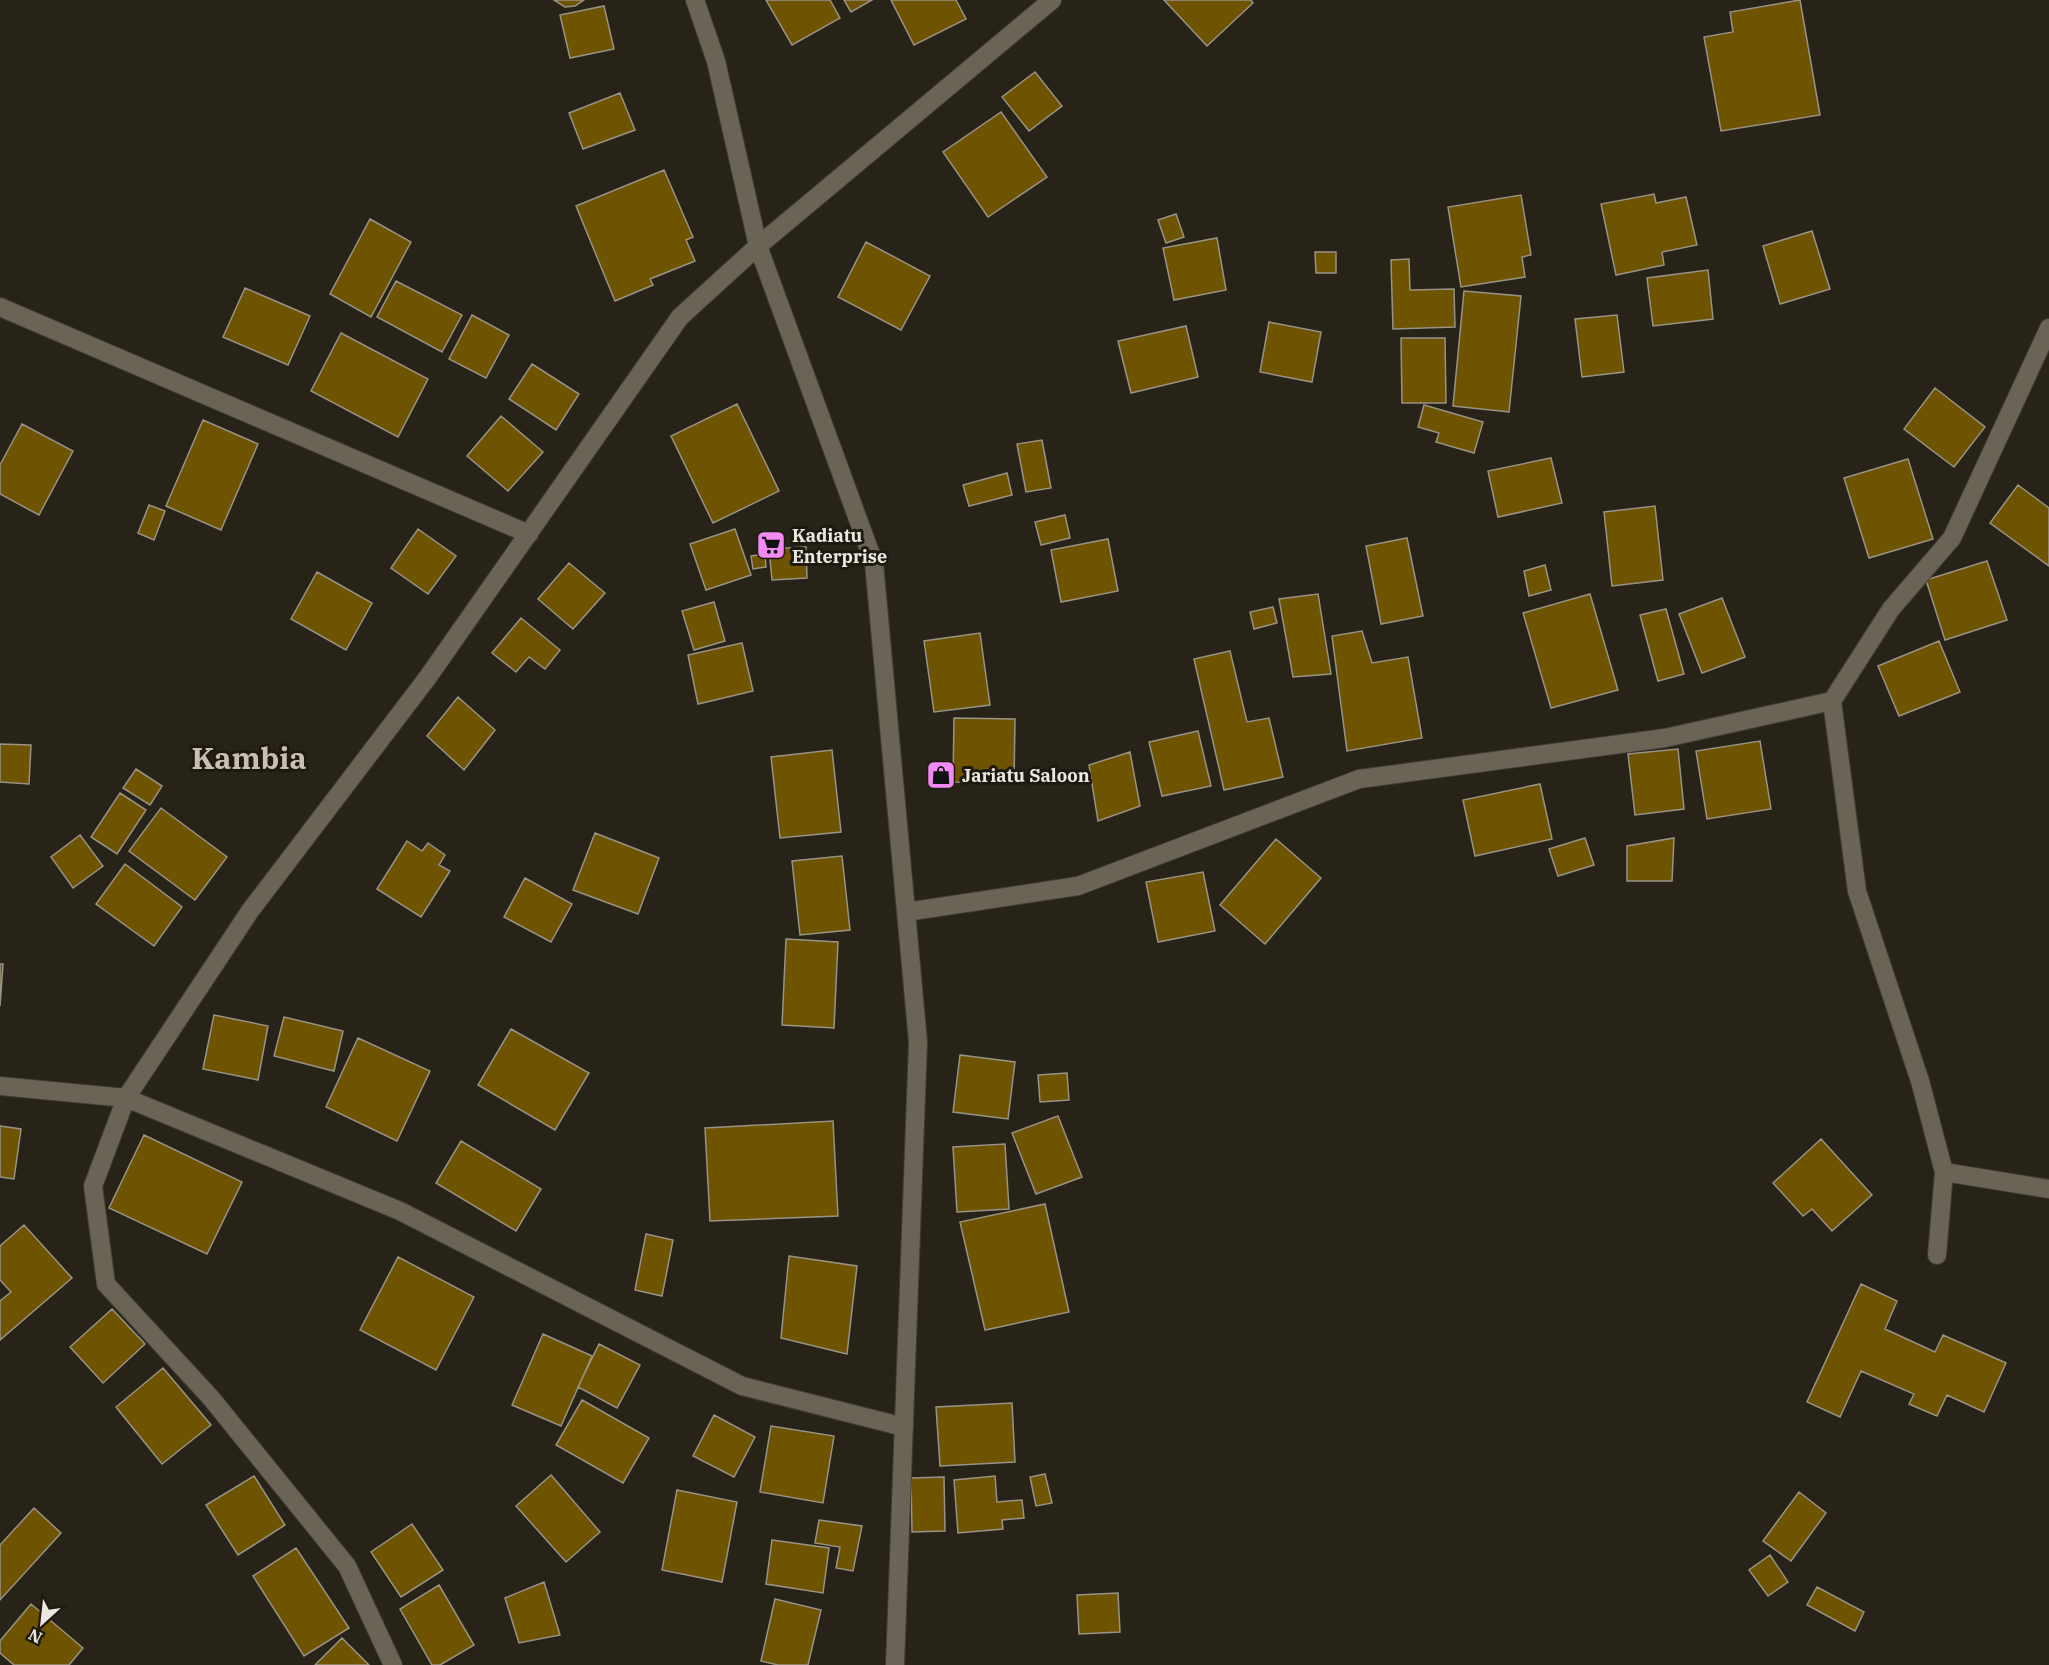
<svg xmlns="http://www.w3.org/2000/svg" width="2049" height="1665" viewBox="0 0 2049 1665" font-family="'IBM Plex Serif',serif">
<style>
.building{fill:#6e5300;stroke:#999385;stroke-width:1.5}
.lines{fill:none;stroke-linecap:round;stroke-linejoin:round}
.minor-casing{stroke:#413c35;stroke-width:20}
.minor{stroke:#6a6457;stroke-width:18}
.labels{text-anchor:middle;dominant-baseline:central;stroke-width:6;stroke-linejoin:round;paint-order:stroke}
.poi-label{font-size:18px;font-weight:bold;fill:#ece8e1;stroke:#1f1a0f;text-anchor:start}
.town-label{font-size:30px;font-weight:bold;fill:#c7c0b2;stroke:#1f1a0f}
</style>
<rect width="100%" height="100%" fill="#282318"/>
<!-- building -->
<path class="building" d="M 554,0 L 584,0 L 575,6 L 565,7 Z
M 766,0 L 830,0 L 840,18 L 792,45 Z
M 844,0 L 872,0 L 851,12 Z
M 891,0 L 956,0 L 966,19 L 914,45 Z
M 1164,0 L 1251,0 L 1253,3 L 1207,46 Z
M 1800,0 L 1820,115 L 1721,131 L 1704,37 L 1733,32 L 1730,12 Z
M 604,6 L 614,49 L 570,58 L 560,15 Z
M 1035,72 L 1062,106 L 1029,131 L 1002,97 Z
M 620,93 L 635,130 L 583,149 L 569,113 Z
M 1001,112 L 1047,177 L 988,217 L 943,152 Z
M 664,170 L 693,237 L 686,240 L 695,261 L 650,279 L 653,285 L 615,301 L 576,206 Z
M 1654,194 L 1656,203 L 1686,197 L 1697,245 L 1662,252 L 1664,265 L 1616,275 L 1601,204 Z
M 1521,195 L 1531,255 L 1522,257 L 1525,277 L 1461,287 L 1448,207 Z
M 1176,214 L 1184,237 L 1166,243 L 1158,220 Z
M 370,219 L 411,242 L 371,317 L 330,294 Z
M 1812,231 L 1830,289 L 1780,304 L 1763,246 Z
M 1217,238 L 1226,290 L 1174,300 L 1163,248 Z
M 866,242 L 930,276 L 901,330 L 838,297 Z
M 1315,252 L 1336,252 L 1336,273 L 1316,273 Z
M 1409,259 L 1410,290 L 1454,289 L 1455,327 L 1393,329 L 1391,260 Z
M 1708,270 L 1713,319 L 1653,326 L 1647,278 Z
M 396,281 L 462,315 L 442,352 L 377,317 Z
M 245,288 L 310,316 L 288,365 L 223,337 Z
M 1464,291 L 1521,296 L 1509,412 L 1453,406 Z
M 472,315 L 509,335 L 486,378 L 449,359 Z
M 1617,315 L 1624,372 L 1582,377 L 1575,319 Z
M 1269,322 L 1321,332 L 1312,382 L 1260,372 Z
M 1186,326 L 1198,377 L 1131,393 L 1118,341 Z
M 341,333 L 428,379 L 398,437 L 311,391 Z
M 1401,338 L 1445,338 L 1446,403 L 1402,403 Z
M 532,364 L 579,394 L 556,430 L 509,399 Z
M 1935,388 L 1985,427 L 1954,467 L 1904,429 Z
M 737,404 L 779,491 L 713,523 L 671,436 Z
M 1424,405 L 1483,422 L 1474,453 L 1436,442 L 1439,433 L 1418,427 Z
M 501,416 L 543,452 L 508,491 L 467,456 Z
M 203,420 L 258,444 L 221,530 L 166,506 Z
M 22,424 L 73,451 L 39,515 L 0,494 L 0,465 Z
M 1042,440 L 1051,488 L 1026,492 L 1017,444 Z
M 1551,458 L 1562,503 L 1498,517 L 1488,471 Z
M 1908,459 L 1933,539 L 1869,558 L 1844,478 Z
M 1007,473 L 1012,495 L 969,506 L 963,485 Z
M 2018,485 L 2049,508 L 2049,566 L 1990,523 Z
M 149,505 L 165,511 L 154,540 L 138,533 Z
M 1655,506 L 1663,580 L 1612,586 L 1604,512 Z
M 1065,515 L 1070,538 L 1041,545 L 1035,522 Z
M 418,529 L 456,556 L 428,594 L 391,568 Z
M 735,529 L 751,575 L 706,590 L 690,544 Z
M 1407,538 L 1423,616 L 1381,624 L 1366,546 Z
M 1108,539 L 1118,591 L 1061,602 L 1051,550 Z
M 806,547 L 807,578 L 772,580 L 769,549 Z
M 765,554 L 766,567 L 753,569 L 751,556 Z
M 1987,561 L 2007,620 L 1945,640 L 1926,580 Z
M 569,563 L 605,593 L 573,629 L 538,599 Z
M 1545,565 L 1551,590 L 1529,596 L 1524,571 Z
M 317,572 L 372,603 L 346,650 L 291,619 Z
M 1318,594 L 1331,674 L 1293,677 L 1279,599 Z
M 1590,594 L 1618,690 L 1551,708 L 1523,613 Z
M 1722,598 L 1745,657 L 1702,673 L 1679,614 Z
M 714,602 L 725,641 L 694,650 L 682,611 Z
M 1273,607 L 1277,623 L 1254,629 L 1250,612 Z
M 1666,609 L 1684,674 L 1658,681 L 1640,615 Z
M 521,618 L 560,650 L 545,669 L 529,657 L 516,672 L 492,653 Z
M 1362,631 L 1372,663 L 1408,657 L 1422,738 L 1347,751 L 1332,636 Z
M 980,633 L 990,705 L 934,712 L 924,641 Z
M 1939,641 L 1960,692 L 1899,716 L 1878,666 Z
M 742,643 L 753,691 L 698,704 L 688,655 Z
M 1230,651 L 1247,722 L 1269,718 L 1283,777 L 1224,790 L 1194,659 Z
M 458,697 L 495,730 L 464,770 L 427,736 Z
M 954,718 L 1015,719 L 1014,783 L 953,782 Z
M 1198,731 L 1211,786 L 1162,796 L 1149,742 Z
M 1760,741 L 1771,809 L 1707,819 L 1696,751 Z
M 0,744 L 31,745 L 29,784 L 0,782 Z
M 1678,749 L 1684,809 L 1635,815 L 1628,754 Z
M 832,750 L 841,832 L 780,838 L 771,757 Z
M 1130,752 L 1140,806 L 1098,821 L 1089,765 Z
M 136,769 L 162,786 L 150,805 L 123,788 Z
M 1540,784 L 1552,839 L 1475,856 L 1463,800 Z
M 120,793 L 146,810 L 117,854 L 91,837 Z
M 161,808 L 227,857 L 195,900 L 129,851 Z
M 595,833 L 659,858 L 638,914 L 573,890 Z
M 80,835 L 103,866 L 73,888 L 51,857 Z
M 1585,838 L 1594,865 L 1558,876 L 1549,849 Z
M 1674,838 L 1672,881 L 1627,881 L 1627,846 Z
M 1276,839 L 1321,878 L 1265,944 L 1220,905 Z
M 407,841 L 422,851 L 428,843 L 445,855 L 439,865 L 450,871 L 421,917 L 377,889 Z
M 842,856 L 850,930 L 800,935 L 792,861 Z
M 125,864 L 182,907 L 154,946 L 96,904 Z
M 1203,872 L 1215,931 L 1158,942 L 1146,882 Z
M 525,878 L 572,904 L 551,942 L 504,917 Z
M 786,939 L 838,942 L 834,1028 L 782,1025 Z
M 0,964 L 3,964 L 0,1006 Z
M 214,1015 L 268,1026 L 258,1080 L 203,1069 Z
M 284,1017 L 343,1031 L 334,1071 L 274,1056 Z
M 511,1029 L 589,1073 L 555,1130 L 478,1085 Z
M 358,1038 L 430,1071 L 397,1141 L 326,1107 Z
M 960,1055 L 1015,1062 L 1008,1119 L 953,1112 Z
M 1067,1073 L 1069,1100 L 1040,1102 L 1038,1075 Z
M 1058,1116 L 1082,1177 L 1036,1194 L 1012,1133 Z
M 833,1121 L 838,1216 L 710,1221 L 705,1128 Z
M 0,1126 L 21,1129 L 14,1179 L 0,1177 Z
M 144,1135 L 242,1182 L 207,1254 L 109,1208 Z
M 1821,1139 L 1872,1195 L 1832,1231 L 1812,1209 L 1803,1216 L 1773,1183 Z
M 461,1141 L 541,1189 L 516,1231 L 436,1183 Z
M 1005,1144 L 1009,1209 L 957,1212 L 953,1147 Z
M 1045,1204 L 1069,1312 L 985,1330 L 960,1222 Z
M 24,1225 L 72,1278 L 0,1340 L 0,1301 L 11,1292 L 0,1280 L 0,1246 Z
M 646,1234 L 673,1240 L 662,1296 L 635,1290 Z
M 789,1256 L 857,1266 L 847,1354 L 781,1338 Z
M 398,1257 L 474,1297 L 436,1370 L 360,1330 Z
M 1861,1284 L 1897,1301 L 1885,1329 L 1935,1352 L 1943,1335 L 2006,1363 L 1984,1412 L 1947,1395 L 1937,1416 L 1909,1404 L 1914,1394 L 1861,1371 L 1840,1417 L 1807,1402 Z
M 112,1309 L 145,1344 L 103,1383 L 70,1347 Z
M 543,1334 L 592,1356 L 561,1426 L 512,1405 Z
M 599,1344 L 640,1365 L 617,1408 L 578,1387 Z
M 163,1368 L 211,1425 L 162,1464 L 116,1407 Z
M 582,1400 L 649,1438 L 623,1483 L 556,1445 Z
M 1012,1403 L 1015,1462 L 940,1466 L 936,1407 Z
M 714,1415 L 755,1437 L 734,1477 L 693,1456 Z
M 771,1426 L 834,1436 L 823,1503 L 760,1492 Z
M 1045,1474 L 1052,1503 L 1036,1506 L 1030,1477 Z
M 551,1475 L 600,1532 L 566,1562 L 516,1506 Z
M 254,1476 L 285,1525 L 238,1555 L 206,1505 Z
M 995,1476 L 997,1502 L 1022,1500 L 1024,1518 L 1002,1520 L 1003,1529 L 958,1533 L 954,1480 Z
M 944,1477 L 945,1531 L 912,1532 L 911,1478 Z
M 677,1490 L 737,1502 L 722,1582 L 662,1570 Z
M 1799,1492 L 1826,1513 L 1791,1561 L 1763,1541 Z
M 34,1508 L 61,1533 L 0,1600 L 0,1545 Z
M 819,1520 L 862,1526 L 853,1571 L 836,1568 L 840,1547 L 815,1543 Z
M 412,1524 L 443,1570 L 401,1597 L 371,1552 Z
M 772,1540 L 829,1548 L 823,1593 L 766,1584 Z
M 296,1548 L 349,1628 L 304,1656 L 253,1576 Z
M 1770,1555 L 1788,1582 L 1768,1596 L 1749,1570 Z
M 544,1582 L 560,1635 L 519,1643 L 505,1598 Z
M 439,1585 L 474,1645 L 440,1665 L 432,1665 L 400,1609 Z
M 1817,1587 L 1864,1612 L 1855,1631 L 1807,1605 Z
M 1118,1593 L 1120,1632 L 1079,1634 L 1077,1595 Z
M 775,1599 L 821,1610 L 808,1665 L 778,1665 L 761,1661 Z
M 31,1604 L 83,1648 L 69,1665 L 14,1665 L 0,1653 L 0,1641 Z
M 342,1638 L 369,1665 L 315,1665 Z"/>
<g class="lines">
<!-- minor casing -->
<g class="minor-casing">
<path id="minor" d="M 695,0 L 716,61 L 758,246 L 874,563 L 918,1042 L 895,1665
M 0,307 L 529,534
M 1832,701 L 1857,891 L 1920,1081 L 1944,1172 L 1937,1255
M 906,912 L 1078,886 L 1359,779 L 1665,738 L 1832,701 L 1891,609 L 1952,538 L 2049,328
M 0,1086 L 126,1098 L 400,1211 L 742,1386 L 904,1427
M 1944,1172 L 2049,1189
M 393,1665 L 347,1566 L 211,1398 L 106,1284 L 93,1186 L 126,1098 L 250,911 L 428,677 L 680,317 L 758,246 L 1052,0"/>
</g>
<!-- minor -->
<use href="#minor" class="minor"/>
</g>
<!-- icons -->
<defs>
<g id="supermarket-square" transform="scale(1.5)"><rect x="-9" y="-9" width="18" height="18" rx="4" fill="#f28af3" stroke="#1f1a0f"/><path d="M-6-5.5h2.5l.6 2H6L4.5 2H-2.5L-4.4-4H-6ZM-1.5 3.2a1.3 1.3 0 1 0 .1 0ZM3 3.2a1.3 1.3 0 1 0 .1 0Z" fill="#111"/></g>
<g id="shop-square" transform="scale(1.5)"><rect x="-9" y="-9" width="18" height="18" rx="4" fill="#f28af3" stroke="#1f1a0f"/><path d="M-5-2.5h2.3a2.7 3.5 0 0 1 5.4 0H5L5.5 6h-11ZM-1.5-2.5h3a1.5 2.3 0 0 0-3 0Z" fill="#111"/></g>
</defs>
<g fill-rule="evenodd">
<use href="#supermarket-square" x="771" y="545"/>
<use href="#shop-square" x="941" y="775"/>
</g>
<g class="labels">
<!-- poi labels -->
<g class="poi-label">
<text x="792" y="535">Kadiatu<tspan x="792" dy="21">Enterprise</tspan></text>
<text x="962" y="775">Jariatu Saloon</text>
</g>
<!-- town labels -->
<g class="town-label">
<text x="249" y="757">Kambia</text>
</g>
</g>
<!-- north arrow -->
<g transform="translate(42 1623) rotate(207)" stroke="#1f1a0f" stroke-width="4.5" paint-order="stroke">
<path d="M0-4.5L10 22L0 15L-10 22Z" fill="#ece8e1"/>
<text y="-9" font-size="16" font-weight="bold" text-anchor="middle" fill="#ece8e1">N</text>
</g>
</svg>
